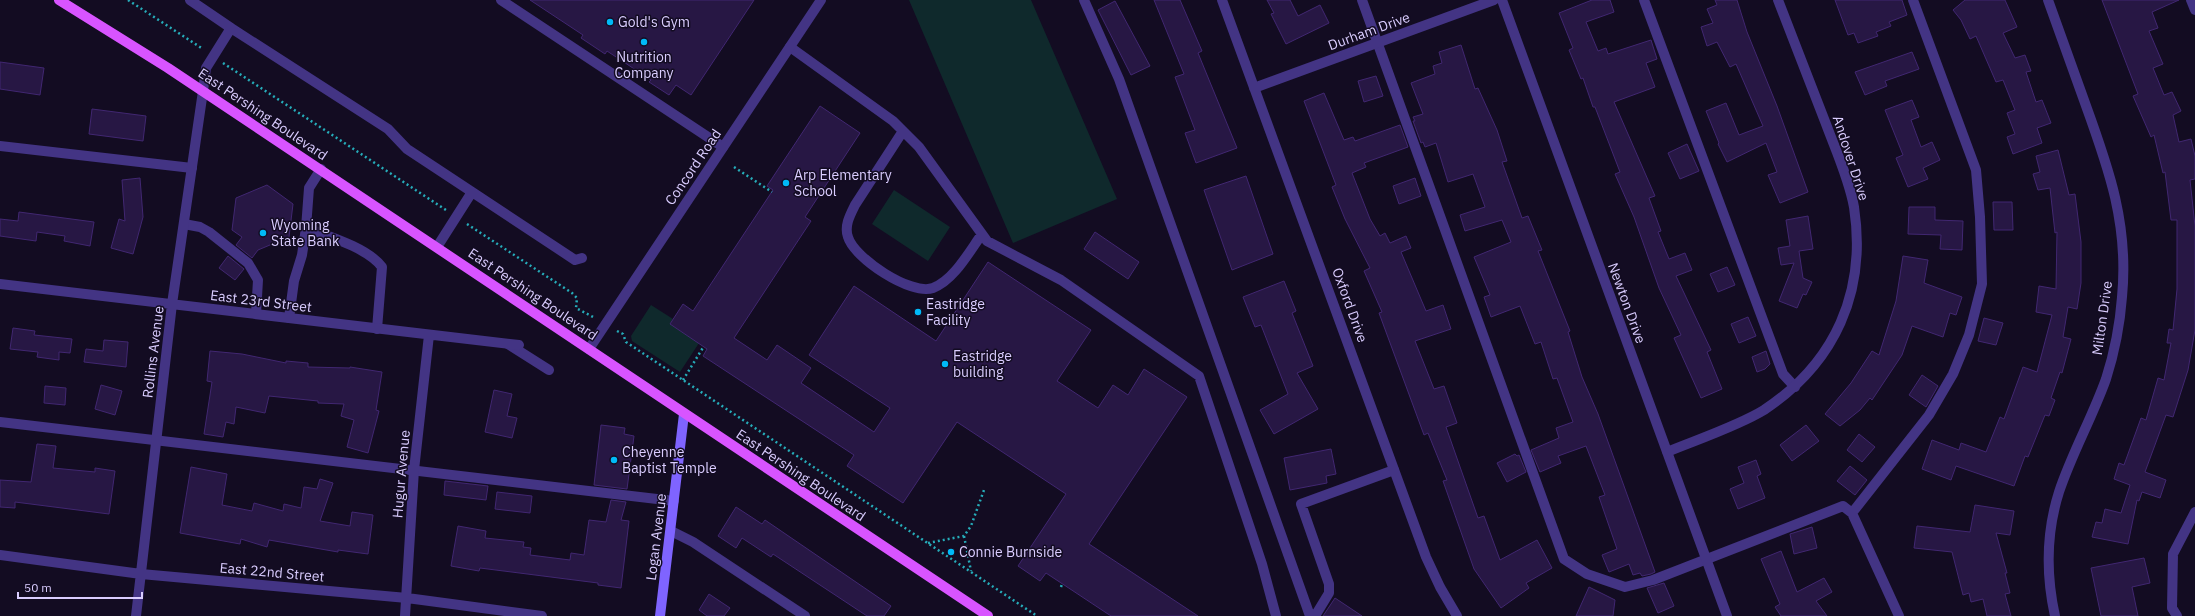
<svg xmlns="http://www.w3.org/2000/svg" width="2195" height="616" viewBox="0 0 2195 616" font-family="'IBM Plex Sans',sans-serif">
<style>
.green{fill:#0f292c}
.building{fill:#271744;stroke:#412771}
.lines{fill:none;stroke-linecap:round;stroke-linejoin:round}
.path{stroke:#26acb9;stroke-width:2.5;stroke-dasharray:2 3;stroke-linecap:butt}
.lane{stroke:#433484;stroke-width:10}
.street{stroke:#433484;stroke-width:10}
.secondary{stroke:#7f64ff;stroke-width:10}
.primary{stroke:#d854ff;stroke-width:10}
.poi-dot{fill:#00baf8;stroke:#130c22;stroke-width:1.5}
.labels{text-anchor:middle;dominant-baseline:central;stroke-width:3;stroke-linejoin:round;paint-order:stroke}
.poi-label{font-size:14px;fill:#dacdff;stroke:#130c22;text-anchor:start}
.street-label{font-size:14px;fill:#dacdff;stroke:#130c22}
</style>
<rect width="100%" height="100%" fill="#130c22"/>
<!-- green -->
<path class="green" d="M 909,0 L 1031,0 L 1117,199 L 1013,243 Z
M 894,190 L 950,227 L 928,261 L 872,224 Z
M 651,305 L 673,319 L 670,324 L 699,343 L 680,372 L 632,341 L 631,336 Z"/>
<!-- building -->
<path class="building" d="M 530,0 L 754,0 L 691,95 L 676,85 L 669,95 L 649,82 L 651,80 L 607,51 L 605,54 L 581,38 L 583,35 Z
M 1154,0 L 1180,0 L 1202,51 L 1198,53 L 1237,148 L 1196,163 L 1185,133 L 1195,130 L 1175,77 L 1184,74 Z
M 1267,0 L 1290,0 L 1298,16 L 1320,5 L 1329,23 L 1286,44 L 1271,14 L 1274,13 Z
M 1592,0 L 1610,0 L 1614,12 L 1586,22 L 1598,51 L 1606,48 L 1608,54 L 1651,40 L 1657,59 L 1646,63 L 1655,87 L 1614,102 L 1655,196 L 1649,198 L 1661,231 L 1658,232 L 1669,259 L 1685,253 L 1692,270 L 1676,276 L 1711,350 L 1707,352 L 1722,389 L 1701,398 L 1674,338 L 1681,335 L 1659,288 L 1634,217 L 1615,174 L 1620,172 L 1595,107 L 1593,107 L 1583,78 L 1581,79 L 1569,50 L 1573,48 L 1559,13 Z
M 1715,0 L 1737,0 L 1747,32 L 1777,106 L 1808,192 L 1780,203 L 1768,175 L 1777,172 L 1766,143 L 1727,162 L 1718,144 L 1719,143 L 1706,111 L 1726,103 L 1739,135 L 1763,126 L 1736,64 L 1730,67 L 1717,42 L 1707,46 L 1701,27 L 1713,23 L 1707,9 L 1717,5 Z
M 1835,0 L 1902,0 L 1907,15 L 1889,22 L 1891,26 L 1876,32 L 1878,36 L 1858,43 L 1854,33 L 1848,35 Z
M 1965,0 L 2005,0 L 2017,27 L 2003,33 L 2015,58 L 2025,55 L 2031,71 L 2026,72 L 2036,102 L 2042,100 L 2051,123 L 2037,128 L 2042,143 L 2013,154 L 2007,137 L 2015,134 L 2007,113 L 2015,110 L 2003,80 L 1996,82 L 1976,36 L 1970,39 L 1961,20 L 1953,10 Z
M 2102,0 L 2179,0 L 2152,12 L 2158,28 L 2149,31 L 2163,64 L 2153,68 L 2164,95 L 2172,92 L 2181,111 L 2173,115 L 2179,142 L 2191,139 L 2195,156 L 2195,179 L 2190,180 L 2195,226 L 2195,330 L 2188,370 L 2173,417 L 2166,415 L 2145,472 L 2166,480 L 2160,498 L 2142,492 L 2139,501 L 2137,500 L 2128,544 L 2092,537 L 2096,522 L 2102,523 L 2105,509 L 2121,513 L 2130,485 L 2114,479 L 2119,463 L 2124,465 L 2141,418 L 2146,420 L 2158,378 L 2164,380 L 2171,343 L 2167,343 L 2169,329 L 2173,330 L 2177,289 L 2177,220 L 2171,220 L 2165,172 L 2163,173 L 2154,135 L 2151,137 L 2133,96 L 2138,94 Z
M 1115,1 L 1150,66 L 1131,75 L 1098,10 Z
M 1461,45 L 1475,89 L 1478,88 L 1497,130 L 1507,161 L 1502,162 L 1522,218 L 1528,216 L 1542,250 L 1538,251 L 1570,331 L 1568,332 L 1582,377 L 1598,414 L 1655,572 L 1651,574 L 1642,576 L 1640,573 L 1633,575 L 1629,564 L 1609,572 L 1602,555 L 1617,549 L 1599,497 L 1605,495 L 1586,446 L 1558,456 L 1561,463 L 1540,472 L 1531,450 L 1559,438 L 1556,428 L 1573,422 L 1557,378 L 1553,379 L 1541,342 L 1535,344 L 1520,306 L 1491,317 L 1484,297 L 1490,295 L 1474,257 L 1511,242 L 1502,220 L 1465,231 L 1460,215 L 1485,207 L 1473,174 L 1448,182 L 1436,143 L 1425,147 L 1423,142 L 1421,143 L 1413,121 L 1415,121 L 1413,117 L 1423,114 L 1411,83 L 1435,74 L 1433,66 L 1442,63 L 1439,52 Z
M 1912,52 L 1919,69 L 1885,81 L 1887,86 L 1865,95 L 1855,72 Z
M 0,62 L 44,68 L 40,95 L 0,89 Z
M 1376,76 L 1383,96 L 1364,102 L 1358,81 Z
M 1324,93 L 1344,140 L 1353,137 L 1355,141 L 1400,125 L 1408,147 L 1364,163 L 1366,167 L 1352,173 L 1370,219 L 1380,236 L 1385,233 L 1390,243 L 1406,236 L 1411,248 L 1401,252 L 1426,311 L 1443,305 L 1451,329 L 1415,341 L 1434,389 L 1444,386 L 1457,423 L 1446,427 L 1478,518 L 1484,516 L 1500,560 L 1537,540 L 1552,568 L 1526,583 L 1529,588 L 1501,608 L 1474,569 L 1443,481 L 1447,480 L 1428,433 L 1424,435 L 1379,313 L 1382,312 L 1364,271 L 1370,268 L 1345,219 L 1332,187 L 1336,185 L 1304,101 Z
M 1912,100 L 1919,117 L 1911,120 L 1921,147 L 1932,142 L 1940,160 L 1923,168 L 1928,179 L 1908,187 L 1896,158 L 1903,155 L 1885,110 Z
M 820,106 L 860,133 L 805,217 L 811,221 L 734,338 L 767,360 L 777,345 L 811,368 L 801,383 L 874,432 L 890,408 L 809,355 L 854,286 L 936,341 L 988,262 L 1091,330 L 1057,381 L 1098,408 L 1113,385 L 1128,395 L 1144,369 L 1187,397 L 1089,544 L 1198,616 L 1111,616 L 1046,573 L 1040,581 L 1018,566 L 1066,494 L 957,422 L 903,503 L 847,466 L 854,455 L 703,356 L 707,349 L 670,324 L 683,304 L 693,311 L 773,190 L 767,186 Z
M 92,109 L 146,116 L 143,141 L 89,134 Z
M 1687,144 L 1699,171 L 1680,179 L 1668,153 Z
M 2058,150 L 2069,195 L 2075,194 L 2081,242 L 2081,283 L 2077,309 L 2068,307 L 2063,337 L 2071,339 L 2062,373 L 2060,372 L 2051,398 L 2055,400 L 2049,416 L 2045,415 L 2028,457 L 2025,456 L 2014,486 L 1956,466 L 1951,480 L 1922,469 L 1932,440 L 1959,450 L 1961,443 L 1986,452 L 2000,417 L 2004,419 L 2023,367 L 2037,372 L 2052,315 L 2036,312 L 2039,286 L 2056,289 L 2057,232 L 2055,233 L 2050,188 L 2038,190 L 2033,174 L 2040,172 L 2036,156 Z
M 1246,176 L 1273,254 L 1232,270 L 1204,190 Z
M 140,178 L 143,217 L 133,254 L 111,248 L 119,219 L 125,221 L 122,180 Z
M 1415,178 L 1421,196 L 1399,204 L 1393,186 Z
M 267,185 L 293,204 L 289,237 L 258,250 L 252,258 L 236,245 L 242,237 L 232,230 L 236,198 Z
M 1993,202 L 2012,202 L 2013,230 L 1994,230 Z
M 1909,207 L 1935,207 L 1935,220 L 1963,221 L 1962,250 L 1940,249 L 1941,235 L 1908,234 Z
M 19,212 L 94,222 L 90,246 L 64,241 L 65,236 L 37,232 L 36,241 L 0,236 L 0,219 L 18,221 Z
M 1808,216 L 1813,249 L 1799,251 L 1803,278 L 1812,282 L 1806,295 L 1803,294 L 1797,308 L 1779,301 L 1794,263 L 1781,265 L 1778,248 L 1790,246 L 1786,220 Z
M 1095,232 L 1139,262 L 1128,279 L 1084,249 Z
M 228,256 L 244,269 L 235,280 L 219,268 Z
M 1903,256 L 1928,260 L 1924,283 L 1962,297 L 1956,315 L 1950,313 L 1943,337 L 1912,326 L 1902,355 L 1872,400 L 1870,398 L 1860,410 L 1840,426 L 1825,414 L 1851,383 L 1872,351 L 1879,355 L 1896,301 Z
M 1727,267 L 1735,285 L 1718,292 L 1710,274 Z
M 1284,281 L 1296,311 L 1292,313 L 1313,366 L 1297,373 L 1318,409 L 1274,434 L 1260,410 L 1288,394 L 1261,325 L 1255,327 L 1243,297 Z
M 1748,317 L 1756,336 L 1739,343 L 1731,324 Z
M 1984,318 L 2003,323 L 1996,345 L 1978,341 Z
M 13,328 L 35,331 L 34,335 L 72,339 L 70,353 L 59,352 L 59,360 L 37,357 L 38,352 L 10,349 Z
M 104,340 L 128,342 L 126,367 L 84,362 L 86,349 L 103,351 Z
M 210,351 L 242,354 L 286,363 L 286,361 L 308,363 L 308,367 L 350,368 L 350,367 L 382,372 L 376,410 L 379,411 L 368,453 L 347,447 L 354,420 L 341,416 L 344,404 L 318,403 L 318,401 L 269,396 L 265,413 L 236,407 L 234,424 L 226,422 L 223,437 L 204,434 L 212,382 L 207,381 Z
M 1766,351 L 1770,364 L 1765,369 L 1757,372 L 1752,357 Z
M 1922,375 L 1938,386 L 1926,407 L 1909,395 Z
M 101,385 L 122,391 L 115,415 L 95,409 Z
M 45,386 L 66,388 L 65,405 L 44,403 Z
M 494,390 L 512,394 L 507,416 L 517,418 L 512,438 L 485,432 Z
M 601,425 L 625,428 L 624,434 L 634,436 L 627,489 L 594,485 Z
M 1806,425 L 1819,441 L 1792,461 L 1780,445 Z
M 1859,434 L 1875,447 L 1862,462 L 1847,450 Z
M 37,444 L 56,446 L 53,468 L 95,472 L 95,468 L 115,471 L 109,514 L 15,502 L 15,508 L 0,507 L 0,480 L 31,482 Z
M 1331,449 L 1336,474 L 1326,476 L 1327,483 L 1290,490 L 1284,458 Z
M 1515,454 L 1517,456 L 1519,455 L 1526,472 L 1507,482 L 1497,463 Z
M 1756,460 L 1761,474 L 1757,476 L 1765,498 L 1738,509 L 1730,489 L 1744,483 L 1738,467 Z
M 1850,466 L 1867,480 L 1855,495 L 1837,481 Z
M 191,467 L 227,474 L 222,505 L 252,511 L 254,503 L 283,511 L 284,504 L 301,508 L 304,487 L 317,489 L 320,479 L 333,483 L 320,521 L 350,526 L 352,512 L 373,515 L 368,554 L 338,550 L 338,552 L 269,540 L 267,547 L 241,539 L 240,544 L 180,533 Z
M 445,481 L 488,486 L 486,500 L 444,495 Z
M 497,492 L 532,496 L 530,513 L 495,509 Z
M 611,500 L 626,502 L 621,520 L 629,521 L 621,588 L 598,585 L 598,583 L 480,568 L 479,571 L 451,566 L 458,526 L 486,531 L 485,538 L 524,542 L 523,547 L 531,548 L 530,555 L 570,560 L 571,553 L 584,555 L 589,520 L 606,522 Z
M 1975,505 L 2014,511 L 2010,535 L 1996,533 L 2007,573 L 2005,573 L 2010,593 L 2005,594 L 2011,616 L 1987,616 L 1983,599 L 1971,602 L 1969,593 L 1963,595 L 1952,552 L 1914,548 L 1917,526 L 1970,532 Z
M 736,507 L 762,524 L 765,520 L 891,606 L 884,616 L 867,616 L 773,554 L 771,557 L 742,538 L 736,548 L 718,536 Z
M 1812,527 L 1817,548 L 1794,554 L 1790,534 Z
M 1781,551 L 1797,592 L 1824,578 L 1832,592 L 1816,601 L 1827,616 L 1781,616 L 1775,607 L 1780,604 L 1761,559 Z
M 2144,558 L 2150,583 L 2132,587 L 2138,616 L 2101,616 L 2091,568 Z
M 1664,583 L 1674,606 L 1658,613 L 1647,588 Z
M 1589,587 L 1615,600 L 1613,616 L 1576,616 Z
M 709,594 L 730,608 L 724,616 L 707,616 L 699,610 Z
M 1335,598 L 1362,616 L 1323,616 Z"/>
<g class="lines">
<!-- path -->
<path class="path" d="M 128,0 L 203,49
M 223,63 L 446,210
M 734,167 L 772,192
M 467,224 L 572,293 L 577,298 L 576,308 L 595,318
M 617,331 L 623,334 L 626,342 L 1037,616
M 683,380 L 704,346
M 964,536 L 971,571
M 928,543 L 964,536 L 971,526 L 984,490
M 1061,587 L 1062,584"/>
<!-- lane -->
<path class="lane" d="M 190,0 L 231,28 L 206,68 L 203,91
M 501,0 L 723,147
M 1084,0 L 1119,79 L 1310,616
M 1362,0 L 1564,559 L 1587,574 L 1625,587 L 1653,580 L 1843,506 L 1852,513 L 1899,616
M 1644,0 L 1783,374 L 1795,387
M 2191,0 L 2195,10
M 231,28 L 388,129 L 407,149 L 575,260 L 582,258
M 790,47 L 893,121 L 919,147 L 987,241 L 1061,280 L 1199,376 L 1262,564 L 1276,616
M 903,131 L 855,205 C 850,215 844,226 848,237 C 854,258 911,296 933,288 C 954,280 969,252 982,234
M 0,146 L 192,168
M 184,224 L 200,227 L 209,232 L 248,263 L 258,280 L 256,314
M 306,228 C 328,236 368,248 382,267 L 377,329
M 437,247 L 472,192
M 289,318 L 294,281 L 302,255 L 306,228 L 309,188 L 321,169
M 508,344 L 549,370
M 0,422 L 674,501
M 1852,513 L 1929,415 L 1953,374 L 1969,335 L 1982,284 L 1980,217 L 1976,170 L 1913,0
M 671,531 L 693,542 L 805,616
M 1315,616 L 1329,593 L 1329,584 L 1301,504 L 1394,470
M 2177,616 L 2172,608 L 2173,554 L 2195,512"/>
<!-- street -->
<path class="street" d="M 1222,0 L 1426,557 L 1440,587 L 1457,616
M 1502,0 L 1727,616
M 2048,0 C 2060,34 2073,69 2085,103 C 2109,169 2129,225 2122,297 C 2120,324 2114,354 2106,379 C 2092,418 2072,453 2059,492 C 2046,533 2046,575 2055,616
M 1254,88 L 1494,0
M 0,284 L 519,345
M 589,349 L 821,0
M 1667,452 C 1696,440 1738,426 1764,410 C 1835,363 1867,292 1854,207 C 1849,179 1836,151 1826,124 C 1810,83 1794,41 1778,0
M 0,555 L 141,574 L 407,598 L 542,616
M 136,616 L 172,304 L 203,91
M 405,616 L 414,470 L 429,335"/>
<!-- secondary -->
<path class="secondary" d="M 660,616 L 684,414"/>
<!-- primary -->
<path class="primary" d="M 59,0 L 168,68 L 988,616"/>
</g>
<!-- markers -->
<g class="poi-dot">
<circle cx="610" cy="22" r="4"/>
<circle cx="644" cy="42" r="4"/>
<circle cx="786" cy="183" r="4"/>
<circle cx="263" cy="233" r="4"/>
<circle cx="918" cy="312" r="4"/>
<circle cx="945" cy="364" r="4"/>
<circle cx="614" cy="460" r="4"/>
<circle cx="951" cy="552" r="4"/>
</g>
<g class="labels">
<!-- poi labels -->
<g class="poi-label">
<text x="618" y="22">Gold's Gym</text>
<text x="644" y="57" text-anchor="middle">Nutrition<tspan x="644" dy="16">Company</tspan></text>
<text x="794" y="175">Arp Elementary<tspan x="794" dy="16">School</tspan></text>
<text x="271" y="225">Wyoming<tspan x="271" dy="16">State Bank</tspan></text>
<text x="926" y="304">Eastridge<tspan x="926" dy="16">Facility</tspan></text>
<text x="953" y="356">Eastridge<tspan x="953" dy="16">building</tspan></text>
<text x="622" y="452">Cheyenne<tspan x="622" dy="16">Baptist Temple</tspan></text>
<text x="959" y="552">Connie Burnside</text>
</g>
<!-- street labels -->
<g class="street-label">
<text transform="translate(1369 31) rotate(-20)">Durham Drive</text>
<text transform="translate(263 114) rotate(34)">East Pershing Boulevard</text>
<text transform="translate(1851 158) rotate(72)">Andover Drive</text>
<text transform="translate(693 167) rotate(-56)">Concord Road</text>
<text transform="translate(533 294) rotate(34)">East Pershing Boulevard</text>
<text transform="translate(261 301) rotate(7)">East 23rd Street</text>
<text transform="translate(1627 303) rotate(70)">Newton Drive</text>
<text transform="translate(1350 305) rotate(70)">Oxford Drive</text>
<text transform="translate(2102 318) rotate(-82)">Milton Drive</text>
<text transform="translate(153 352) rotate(-83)">Rollins Avenue</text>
<text transform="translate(401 474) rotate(-85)">Hugur Avenue</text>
<text transform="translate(801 475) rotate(34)">East Pershing Boulevard</text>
<text transform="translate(656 537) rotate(-83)">Logan Avenue</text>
<text transform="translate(272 572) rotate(5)">East 22nd Street</text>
</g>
</g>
<!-- scale -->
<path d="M18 592v6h124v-6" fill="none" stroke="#dacdff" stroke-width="2"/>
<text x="24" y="592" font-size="12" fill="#dacdff" stroke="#130c22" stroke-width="3" paint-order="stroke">50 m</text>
</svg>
